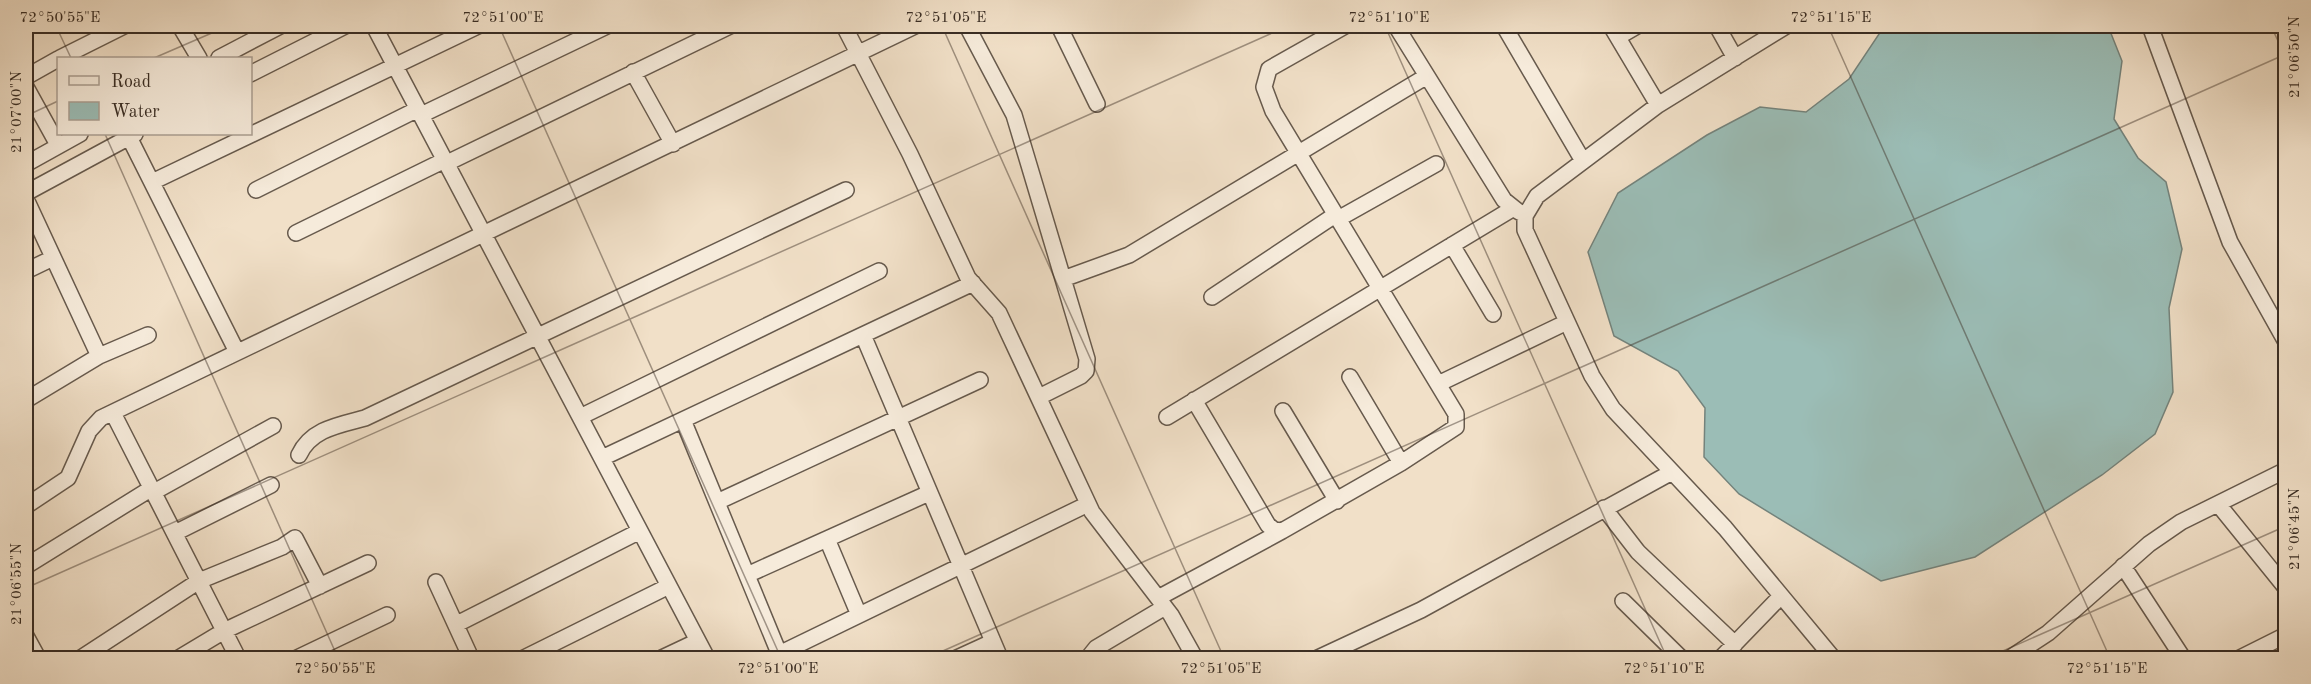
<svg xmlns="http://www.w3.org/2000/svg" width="2311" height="684" viewBox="0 0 2311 684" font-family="'Old Standard TT',serif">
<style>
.water{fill:#9bbdb6;stroke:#74837c;stroke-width:1.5}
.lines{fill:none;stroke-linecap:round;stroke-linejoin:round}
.street-casing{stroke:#675a4d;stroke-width:18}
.street{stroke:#f6ebdb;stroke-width:15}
.ticks{fill:none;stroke:#392d24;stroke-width:1.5;stroke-opacity:0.45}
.neatline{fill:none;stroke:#392d24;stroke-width:2}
.ticks-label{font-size:15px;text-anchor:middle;fill:#392d24}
</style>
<rect width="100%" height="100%" fill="#f1e0c8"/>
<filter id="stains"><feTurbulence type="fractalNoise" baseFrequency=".00333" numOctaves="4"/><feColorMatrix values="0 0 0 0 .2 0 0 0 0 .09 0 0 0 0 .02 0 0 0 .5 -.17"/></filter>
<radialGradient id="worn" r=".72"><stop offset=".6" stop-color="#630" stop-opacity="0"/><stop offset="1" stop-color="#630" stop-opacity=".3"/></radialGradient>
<!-- water -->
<path class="water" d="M 1891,26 L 2108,26 L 2122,61 L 2114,119 L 2138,158 L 2166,182 L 2182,249 L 2169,308 L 2173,392 L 2155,434 L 2102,475 L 1975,557 L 1881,581 L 1739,494 L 1704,457 L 1705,408 L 1678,371 L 1614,336 L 1588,252 L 1618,193 L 1707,135 L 1760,107 L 1806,112 L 1849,79 L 1881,31 Z"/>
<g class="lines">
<!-- street casing -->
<g class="street-casing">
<path id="street" d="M 180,26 L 199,58
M 374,26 L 707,658
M 844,26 L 910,154 L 968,278 L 999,313 L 1092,512 L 1171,615 L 1195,658
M 967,26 L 1014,115 L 1087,359 L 1086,371 L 1081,376 L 1039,397
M 1059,26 L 1097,104
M 1396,26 L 1504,200 L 1519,212
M 1504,26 L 1583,161
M 1611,26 L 1658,105
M 1717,26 L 1735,58
M 1786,26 L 1658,105 L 1537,196 L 1525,216 L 1525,230 L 1592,376 L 1613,409 L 1725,528 L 1833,658
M 2150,26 L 2230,242 L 2286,342
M 1618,37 L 1637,26
M 60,58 L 124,26
M 219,58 L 280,26
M 633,72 L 673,144
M 250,74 L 345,26
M 26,77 L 58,59
M 26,87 L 58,145
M 421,115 L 607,26
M 129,137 L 237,352
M 447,163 L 730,26
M 26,164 L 80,134
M 152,182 L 478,26
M 256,190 L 418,109
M 26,193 L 135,134
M 26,199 L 99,356
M 1338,219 L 1436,164
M 296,233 L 445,160
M 1452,245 L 1493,314
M 26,271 L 53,258
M 1063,279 L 1129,255 L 1427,76
M 1212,297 L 1335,215
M 863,335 L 1000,658
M 1350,377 L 1401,463
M 1438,384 L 1567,322
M 26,400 L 99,356 L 148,335
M 1194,400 L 1268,525 L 1274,530 L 1282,531 L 1401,463 L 1456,427 L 1456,414 L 1273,111 L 1264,87 L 1269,69 L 1345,26
M 1283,411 L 1337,501
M 113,413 L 238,658
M 580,417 L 879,271
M 1167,417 L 1512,209
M 683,420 L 781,658
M 299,455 C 311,429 339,425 365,418 L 846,190
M 602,458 L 973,283
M 154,492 L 273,426
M 717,502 L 980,380
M 2218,504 L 2286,588
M 26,506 L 68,478 L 89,431 L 101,418 L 915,26
M 1604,508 L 1638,552 L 1735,644
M 175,533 L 271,485
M 827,539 L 859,615
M 26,566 L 152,488
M 2123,566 L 2183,658
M 747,575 L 929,493
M 436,582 L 471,658
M 1158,598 L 1282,531
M 1623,601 L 1681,658
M 457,624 L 640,531
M 26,636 L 38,658
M 779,654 L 1088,504
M 81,658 L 199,581 L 282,547 L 295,538 L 320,586
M 179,658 L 224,631 L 368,563
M 297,658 L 387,615
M 524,658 L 669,586
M 662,658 L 698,641
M 957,658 L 992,642
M 1088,658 L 1096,648 L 1165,607
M 1318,658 L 1421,610 L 1672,472
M 1721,658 L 1781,596
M 2010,658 L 2048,633 L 2149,544 L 2181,522 L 2286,470
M 2240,658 L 2286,635"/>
</g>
<!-- street -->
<use href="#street" class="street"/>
</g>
<!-- ticks -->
<path class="ticks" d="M 56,26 L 71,58M 499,26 L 781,658M 942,26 L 1224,658M 1385,26 L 1667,658M 1828,26 L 2110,658M 2271,26 L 2286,58M 154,58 L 228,26M 26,116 L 58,101M 105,134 L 338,658M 26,588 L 1288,26M 927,658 L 2286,54M 1987,658 L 2286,526"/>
<!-- margin -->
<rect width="2311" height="684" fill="none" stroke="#f1e0c8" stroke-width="66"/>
<!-- legend -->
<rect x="57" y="57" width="195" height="78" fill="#f6ebdb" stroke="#aa9f92" stroke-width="1.5"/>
<rect x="69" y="76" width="30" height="9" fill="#f6ebdb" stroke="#aa9f92" stroke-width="1.5"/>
<text x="111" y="87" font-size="18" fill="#392d24">Road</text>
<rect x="69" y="102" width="30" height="18" fill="#9bbdb6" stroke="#aa9f92" stroke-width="1.5"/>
<text x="111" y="117" font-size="18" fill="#392d24">Water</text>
<rect x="33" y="33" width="2245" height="618" class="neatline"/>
<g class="ticks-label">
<text x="60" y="22">72°50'55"E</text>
<text x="503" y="22">72°51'00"E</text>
<text x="946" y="22">72°51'05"E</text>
<text x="1389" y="22">72°51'10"E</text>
<text x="1831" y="22">72°51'15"E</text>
<text transform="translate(2294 57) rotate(-90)" y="5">21°06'50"N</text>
<text transform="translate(16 112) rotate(-90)" y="5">21°07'00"N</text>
<text transform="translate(2294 529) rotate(-90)" y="5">21°06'45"N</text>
<text transform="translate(16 584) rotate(-90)" y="5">21°06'55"N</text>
<text x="335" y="673">72°50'55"E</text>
<text x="778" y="673">72°51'00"E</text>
<text x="1221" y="673">72°51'05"E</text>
<text x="1664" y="673">72°51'10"E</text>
<text x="2107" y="673">72°51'15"E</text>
</g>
<rect width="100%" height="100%" filter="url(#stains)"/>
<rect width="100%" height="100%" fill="url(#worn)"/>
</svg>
